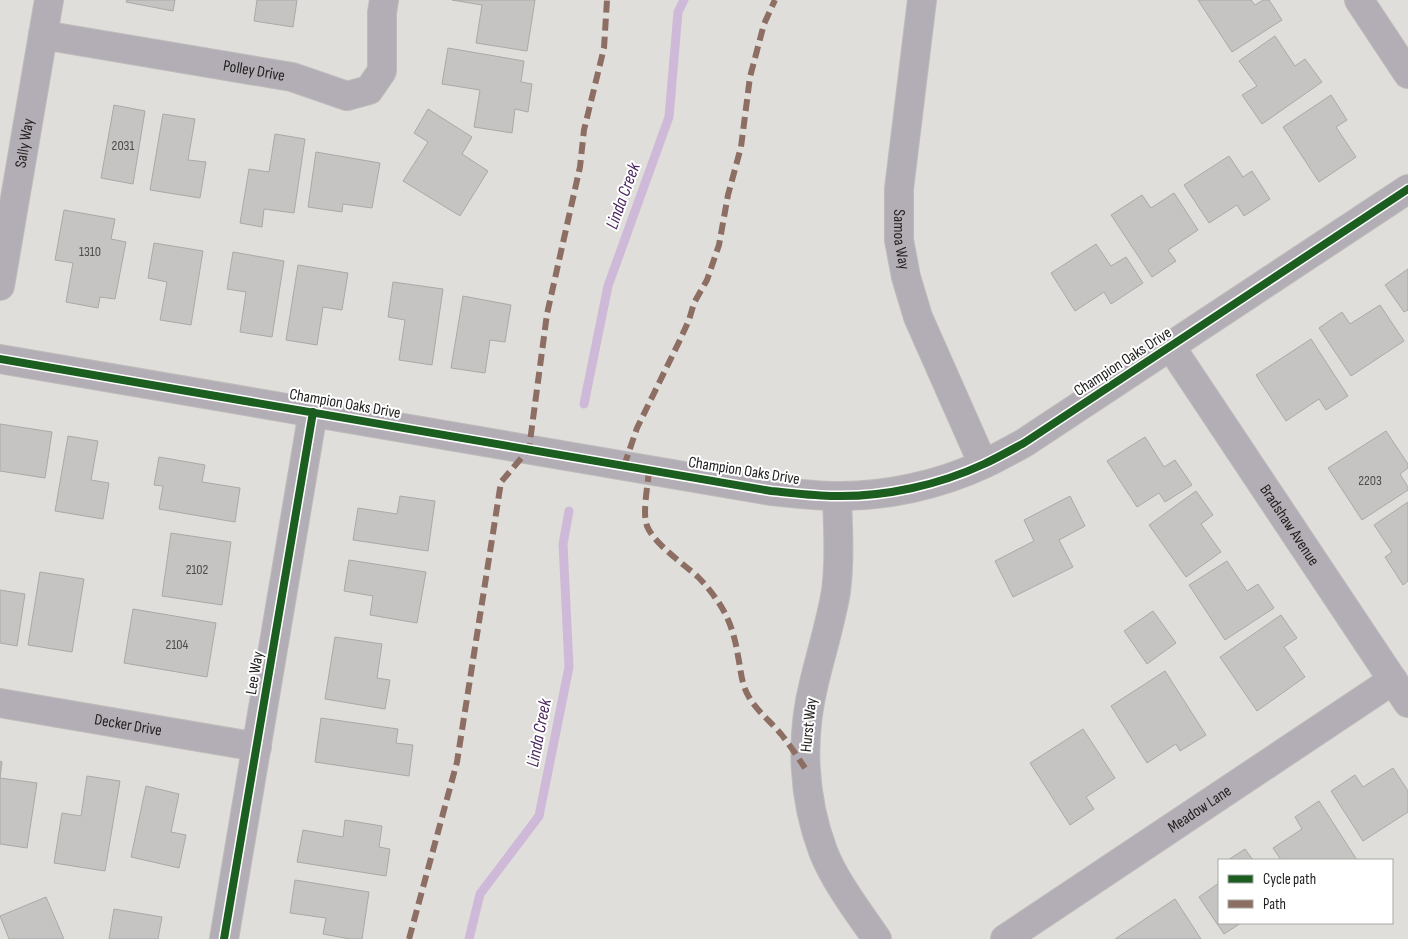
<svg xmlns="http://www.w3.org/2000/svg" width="1408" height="939" viewBox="0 0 1408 939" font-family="'Sofia Sans Condensed',sans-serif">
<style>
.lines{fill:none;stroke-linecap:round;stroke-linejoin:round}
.stream{stroke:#cebad8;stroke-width:9}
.building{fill:#c6c4c2;stroke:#aaa9a7}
.minor-casing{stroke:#bdbcba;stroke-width:30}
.tertiary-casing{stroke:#bdbcba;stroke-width:30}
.minor{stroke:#b3aeb5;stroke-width:28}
.tertiary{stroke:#b3aeb5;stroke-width:28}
.quiet{stroke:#8d6e63;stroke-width:6;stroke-dasharray:12 6;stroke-linecap:butt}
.cycleway-casing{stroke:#fff;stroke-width:11}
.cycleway{stroke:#1b5e20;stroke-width:8}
.labels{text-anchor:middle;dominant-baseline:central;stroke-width:4;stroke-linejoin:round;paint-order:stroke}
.number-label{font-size:14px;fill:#4e4c4a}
.street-label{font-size:16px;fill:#232220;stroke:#fff}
.water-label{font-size:18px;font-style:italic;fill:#4c285f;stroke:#fff}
</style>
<rect width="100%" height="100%" fill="#e0dedb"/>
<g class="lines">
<!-- stream -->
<path class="stream" d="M 584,404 L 608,286 L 669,117 L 678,12 L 684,0
M 469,939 L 480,894 L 539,816 L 569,667 L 563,544 L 569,511"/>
</g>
<!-- building -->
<path class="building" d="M 127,0 L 175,0 L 173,11 L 126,2 Z
M 257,0 L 297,0 L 293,27 L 254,21 Z
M 452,0 L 535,0 L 527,51 L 476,43 L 482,5 Z
M 1198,0 L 1251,0 L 1255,5 L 1263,0 L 1269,0 L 1282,20 L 1232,52 Z
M 1275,36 L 1295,66 L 1305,59 L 1322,82 L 1262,124 L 1242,95 L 1257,86 L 1239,61 Z
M 448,48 L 524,61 L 521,82 L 532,84 L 528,112 L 515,109 L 512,133 L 474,127 L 480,90 L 442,84 Z
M 1331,95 L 1347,120 L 1336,127 L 1356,157 L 1319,182 L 1283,127 Z
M 114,105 L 145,111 L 133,184 L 101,178 Z
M 428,109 L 472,137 L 462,154 L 488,171 L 460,216 L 403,181 L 428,142 L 414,133 Z
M 163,114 L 195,119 L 188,160 L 206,162 L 200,198 L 150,190 Z
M 275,134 L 305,139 L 294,213 L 264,209 L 262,227 L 240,223 L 249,169 L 269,172 Z
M 316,152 L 380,163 L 372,208 L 343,204 L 342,212 L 308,207 Z
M 1229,156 L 1243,177 L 1252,171 L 1270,199 L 1244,216 L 1237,205 L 1209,223 L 1184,185 Z
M 1174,193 L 1198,230 L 1168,250 L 1176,261 L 1152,277 L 1111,215 L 1142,195 L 1151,208 Z
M 64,210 L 115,219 L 111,239 L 126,242 L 115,299 L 100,297 L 98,308 L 66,302 L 73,263 L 55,260 Z
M 154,243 L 203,251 L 191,325 L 160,320 L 167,282 L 148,278 Z
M 1096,244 L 1111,266 L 1126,257 L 1143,283 L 1111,304 L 1104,292 L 1075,311 L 1051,273 Z
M 233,252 L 284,261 L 272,337 L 240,332 L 246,292 L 227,289 Z
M 298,265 L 348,273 L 342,310 L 323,307 L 317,345 L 286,340 Z
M 1408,269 L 1408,310 L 1404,312 L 1385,285 Z
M 393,282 L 443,289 L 432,365 L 399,360 L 405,320 L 388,317 Z
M 463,296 L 511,305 L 505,342 L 490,340 L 485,373 L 451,368 Z
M 1380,305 L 1404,341 L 1351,376 L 1319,328 L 1342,312 L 1350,324 Z
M 1311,339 L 1348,396 L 1326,410 L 1319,399 L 1286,421 L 1256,375 Z
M 0,424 L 52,432 L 45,478 L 0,471 Z
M 1386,431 L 1408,464 L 1408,468 L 1400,474 L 1408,487 L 1408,490 L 1362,520 L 1328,468 Z
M 68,436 L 98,441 L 91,480 L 109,483 L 103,519 L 55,511 Z
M 1145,437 L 1164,467 L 1175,460 L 1192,485 L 1165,502 L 1159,493 L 1137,507 L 1107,461 Z
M 159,457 L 205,465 L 202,482 L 240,488 L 235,522 L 159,509 L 163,486 L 154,485 Z
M 1196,491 L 1213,515 L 1201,524 L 1221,552 L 1186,577 L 1149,525 Z
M 400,496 L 435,501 L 428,551 L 353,540 L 358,508 L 397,514 Z
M 1070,496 L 1085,526 L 1059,540 L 1073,567 L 1013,597 L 995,561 L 1034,541 L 1024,520 Z
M 1408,502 L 1408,581 L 1403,585 L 1385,557 L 1392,552 L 1374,525 Z
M 171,533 L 231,542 L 222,605 L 162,596 Z
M 349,560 L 426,572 L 417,623 L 370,615 L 373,596 L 344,591 Z
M 1227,561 L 1247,591 L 1258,584 L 1274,608 L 1225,640 L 1189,585 Z
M 40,572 L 84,579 L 72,652 L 28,645 Z
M 0,590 L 25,594 L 17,646 L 0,643 Z
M 133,609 L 216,623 L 207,677 L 124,663 Z
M 1153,611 L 1176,643 L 1147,664 L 1124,631 Z
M 1281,615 L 1297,638 L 1284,647 L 1305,677 L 1257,711 L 1220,657 Z
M 335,637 L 382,644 L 377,678 L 390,680 L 385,709 L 325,699 Z
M 1165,671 L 1206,735 L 1180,751 L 1176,744 L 1147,763 L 1111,706 Z
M 321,718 L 398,729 L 396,743 L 413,745 L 409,776 L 315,762 Z
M 1083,729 L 1115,778 L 1086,797 L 1094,809 L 1070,825 L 1030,763 Z
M 0,761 L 2,762 L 0,778 L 37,783 L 27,848 L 0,844 Z
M 1393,768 L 1408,791 L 1408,812 L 1363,841 L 1331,791 L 1355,775 L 1363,787 Z
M 87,776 L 120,781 L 105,871 L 54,863 L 62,813 L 81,816 Z
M 146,786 L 179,794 L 171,832 L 186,835 L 179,868 L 131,857 Z
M 1319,801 L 1357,860 L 1281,860 L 1273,848 L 1302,829 L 1295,817 Z
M 345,820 L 382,826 L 379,847 L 390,849 L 386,876 L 297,862 L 303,830 L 343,837 Z
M 1245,849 L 1253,860 L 1228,860 Z
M 295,880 L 369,892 L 362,939 L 350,939 L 323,934 L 326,918 L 290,913 Z
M 1219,883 L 1219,923 L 1241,923 L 1224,934 L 1199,897 Z
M 46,897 L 64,939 L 9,939 L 0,916 Z
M 1175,899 L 1201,939 L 1115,939 Z
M 114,909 L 162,917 L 158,939 L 109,939 Z"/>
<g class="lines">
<!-- minor casing -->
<g class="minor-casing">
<g id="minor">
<path id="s1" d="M 922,0 L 899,189 L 899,240 L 906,277 L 918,317 L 983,464"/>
<path d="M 1359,0 L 1408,74"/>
<path id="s2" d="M 43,35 L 292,77 L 347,96 L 369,90 L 382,71 L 382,13 L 384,0"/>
<path id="s3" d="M 0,286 L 49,0"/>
<path id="s4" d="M 1171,347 L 1408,703"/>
<path d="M 837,496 C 838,528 840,560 836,591 C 831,622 821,653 814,683 C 800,739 803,798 823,851 C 834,880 859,913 877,939"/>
<path id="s5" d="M 0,703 L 257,747"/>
<path d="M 224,939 L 313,412"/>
<path id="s6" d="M 1005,939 L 1393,680"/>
</g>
</g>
<!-- tertiary casing -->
<g class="tertiary-casing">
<path id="tertiary" d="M 0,359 L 771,491 C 792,493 814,496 835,496 C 885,497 939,485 984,464 C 997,458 1011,450 1024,443 L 1408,189"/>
</g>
<!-- minor -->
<use href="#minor" class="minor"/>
<!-- tertiary -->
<use href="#tertiary" class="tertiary"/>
<!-- quiet -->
<path class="quiet" d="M 624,466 L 637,428 L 679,342 L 689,320 L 694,303 L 707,280 L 719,245 L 728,195 L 741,147 L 750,77 L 764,24 L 775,0
M 649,470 C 648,485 642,513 647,526 C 655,545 684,564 698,577 C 706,585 713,594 719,603 C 730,620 735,637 738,656 C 741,670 741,684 749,697 C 757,711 770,721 781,734 C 789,744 797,756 805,768
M 409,939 L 457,762 L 501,482 L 529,449 L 547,314 L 580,167 L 584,130 L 604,48 L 607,0"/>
<!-- cycleway casing -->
<g class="cycleway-casing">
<path id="cycleway" d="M 0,359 L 771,491 C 792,493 814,496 835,496 C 885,497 939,485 984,464 C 997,458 1011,450 1024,443 L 1408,189
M 224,939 L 313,412"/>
</g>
<!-- cycleway -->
<use href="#cycleway" class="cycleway"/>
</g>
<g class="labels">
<!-- number labels -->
<g class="number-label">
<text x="123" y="145">2031</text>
<text x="90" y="251">1310</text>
<text x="1370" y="480">2203</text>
<text x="197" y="569">2102</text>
<text x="177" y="644">2104</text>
</g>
<!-- street labels -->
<g class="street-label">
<text stroke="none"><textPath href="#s2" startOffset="214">Polley Drive</textPath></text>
<text stroke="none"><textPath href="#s3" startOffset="145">Sally Way</textPath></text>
<text stroke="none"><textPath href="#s1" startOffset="241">Samoa Way</textPath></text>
<text transform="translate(1123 362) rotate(-33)">Champion Oaks Drive</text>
<text transform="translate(345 404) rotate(10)">Champion Oaks Drive</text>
<text transform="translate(744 471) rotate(9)">Champion Oaks Drive</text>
<text stroke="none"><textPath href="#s4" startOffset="214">Bradshaw Avenue</textPath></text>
<text transform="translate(255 673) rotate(-80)">Lee Way</text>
<text stroke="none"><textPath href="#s5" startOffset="130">Decker Drive</textPath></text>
<text transform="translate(809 725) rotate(-84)">Hurst Way</text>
<text stroke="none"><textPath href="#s6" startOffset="234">Meadow Lane</textPath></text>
</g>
<!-- water labels -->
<g class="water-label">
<text transform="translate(623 196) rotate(-70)">Linda Creek</text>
<text transform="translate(539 733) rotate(-79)">Linda Creek</text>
</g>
</g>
<!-- legend -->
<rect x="1218" y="859" width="175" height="65" fill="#ffffff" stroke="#a7a7a6"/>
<rect x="1228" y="875" width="25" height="8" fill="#1b5e20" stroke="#a7a7a6"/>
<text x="1263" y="884" font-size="15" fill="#232220">Cycle path</text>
<rect x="1228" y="900" width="25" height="8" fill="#8d6e63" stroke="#a7a7a6"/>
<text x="1263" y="909" font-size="15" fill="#232220">Path</text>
</svg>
